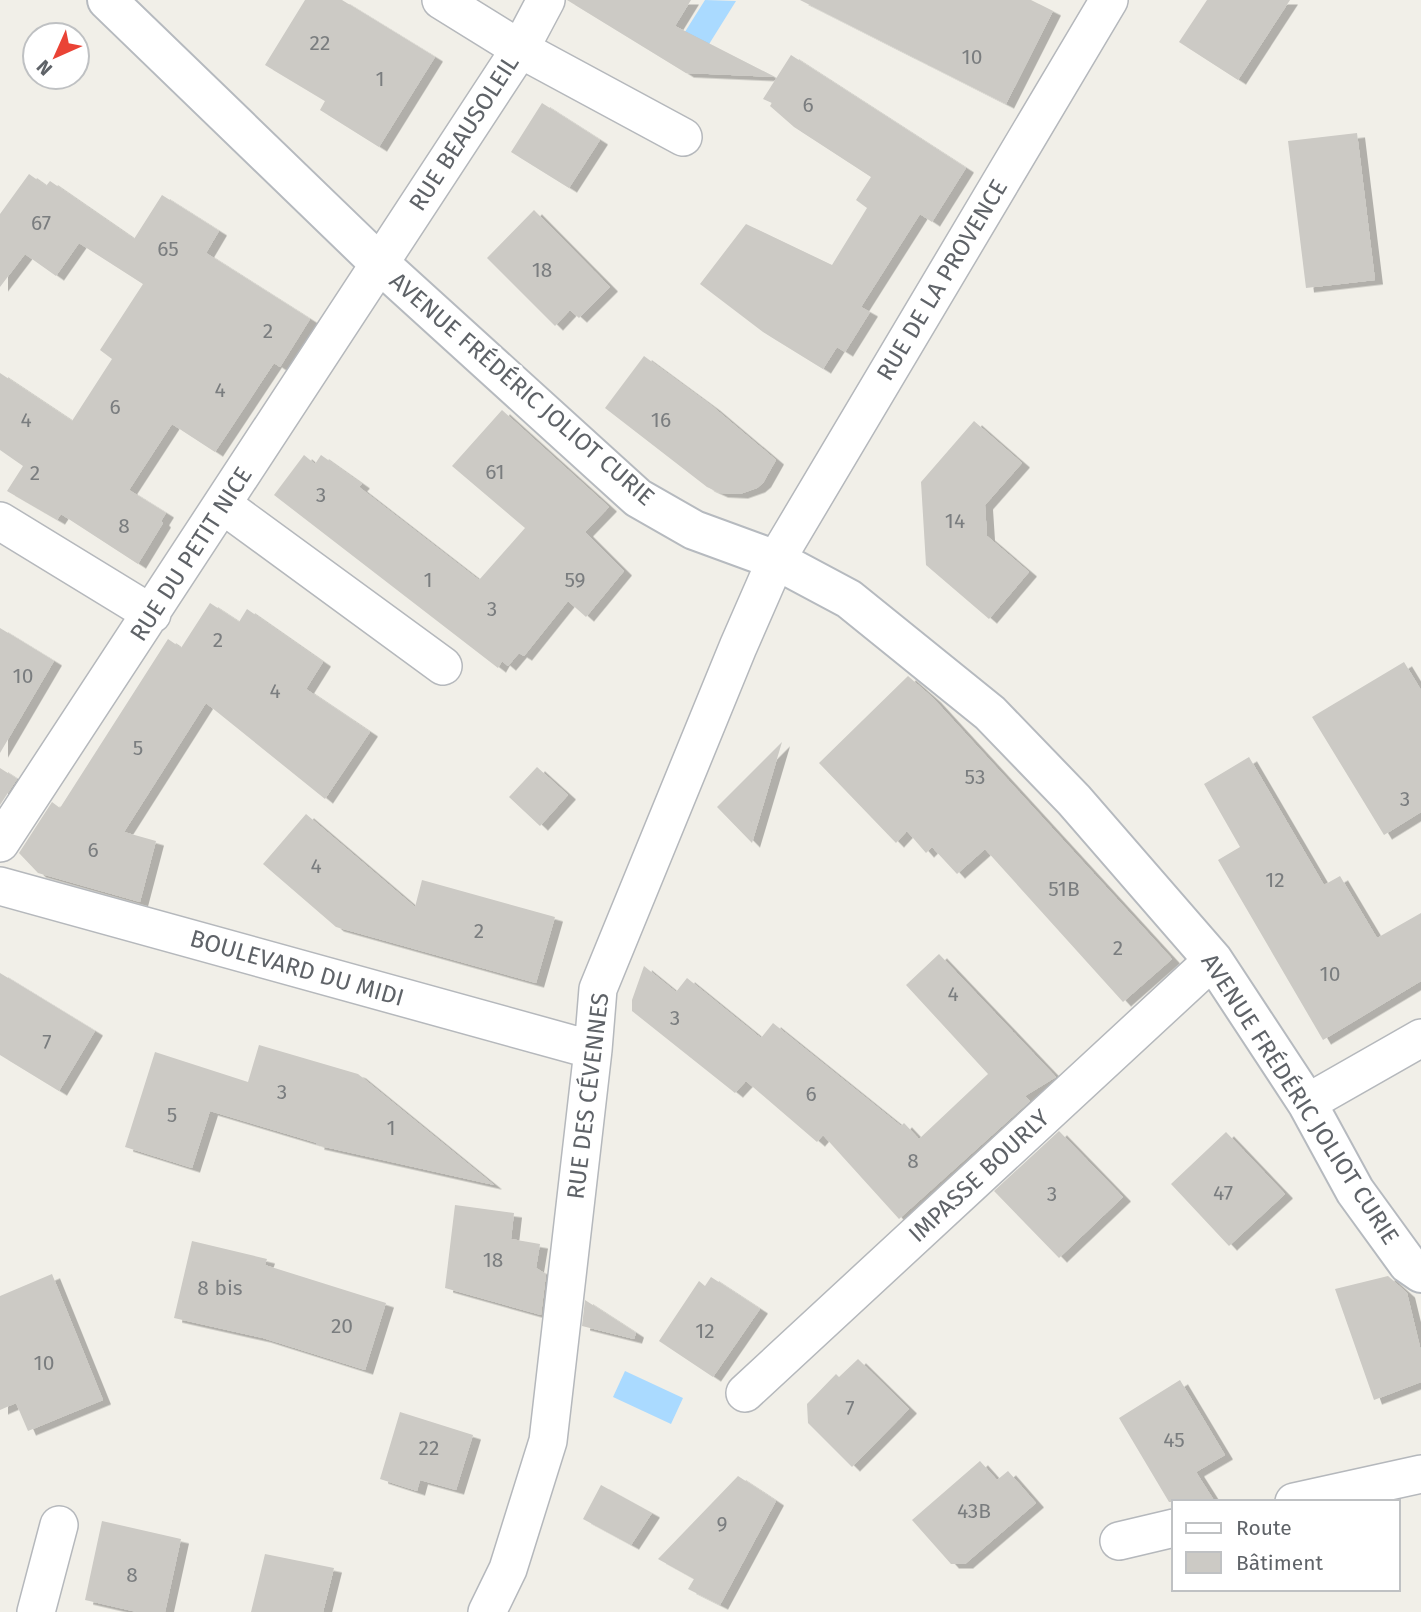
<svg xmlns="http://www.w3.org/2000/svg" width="1421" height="1612" viewBox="0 0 1421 1612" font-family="'Fira Sans',sans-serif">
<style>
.water{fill:#aadaff}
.building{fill:#cccac5;filter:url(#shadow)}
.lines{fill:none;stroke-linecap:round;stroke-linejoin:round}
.street-casing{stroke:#b5b8bc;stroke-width:40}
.secondary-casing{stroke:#b6babf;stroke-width:42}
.street{stroke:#fff;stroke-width:37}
.secondary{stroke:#fff;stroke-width:38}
.labels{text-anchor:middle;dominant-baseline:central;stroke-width:7;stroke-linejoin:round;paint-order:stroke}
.number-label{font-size:21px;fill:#7a7d7f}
.street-label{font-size:24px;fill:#5f6368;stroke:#fff}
</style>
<defs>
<filter id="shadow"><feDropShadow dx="8" dy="4.5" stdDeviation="0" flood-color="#0004"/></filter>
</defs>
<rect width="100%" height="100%" fill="#f1efe8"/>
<!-- water -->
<path class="water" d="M 705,0 L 736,1 L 706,49 L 683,35 Z
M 625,1371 L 683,1398 L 671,1424 L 613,1397 Z"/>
<!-- building -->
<path class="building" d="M 305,0 L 342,0 L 435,57 L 379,147 L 320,110 L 325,101 L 265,65 Z
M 567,0 L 691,0 L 675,26 L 775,77 L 686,73 Z
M 800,0 L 1031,0 L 1053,11 L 1006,104 Z
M 1207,0 L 1290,0 L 1238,80 L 1179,42 Z
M 791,55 L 966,168 L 932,222 L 920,214 L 861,307 L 870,312 L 845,352 L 837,347 L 823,369 L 763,332 L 700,284 L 746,224 L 832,265 L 867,208 L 856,200 L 871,177 L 794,127 L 770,106 L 772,103 L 763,99 Z
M 542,103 L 600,140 L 569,188 L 511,152 Z
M 1357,133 L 1375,280 L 1306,288 L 1288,141 Z
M 29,174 L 46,186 L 50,181 L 134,239 L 162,195 L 219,231 L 206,253 L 310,319 L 280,367 L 274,363 L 215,452 L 172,424 L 129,490 L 166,513 L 161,521 L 163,523 L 138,564 L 61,514 L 57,520 L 7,491 L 23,466 L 0,450 L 0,373 L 72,421 L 112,359 L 100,350 L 143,284 L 79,243 L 56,276 L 25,254 L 0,287 L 0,214 Z
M 534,210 L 610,287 L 579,318 L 570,310 L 555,326 L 487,258 Z
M 644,356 L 712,406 L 776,460 L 763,483 L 757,488 L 740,494 L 720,493 L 707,487 L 605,408 Z
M 502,410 L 609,507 L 585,532 L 624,571 L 586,617 L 568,601 L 524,656 L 519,653 L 508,666 L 502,661 L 498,668 L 274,495 L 304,455 L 315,464 L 321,455 L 362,484 L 359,487 L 479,580 L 525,528 L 452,466 Z
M 974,421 L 1022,463 L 985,505 L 987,536 L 1029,572 L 989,619 L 926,565 L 921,482 Z
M 210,603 L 239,622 L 247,609 L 323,662 L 306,689 L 370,732 L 325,799 L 206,703 L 124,832 L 156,841 L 140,902 L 38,873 L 19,853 L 52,802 L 60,808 L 168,639 L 181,648 Z
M 0,628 L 54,661 L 0,753 Z
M 1404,662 L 1421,690 L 1421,812 L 1384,835 L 1312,717 Z
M 908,676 L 933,698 L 1172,959 L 1123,1002 L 985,849 L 957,874 L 932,847 L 926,853 L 907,831 L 896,843 L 819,763 Z
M 782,742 L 752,843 L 717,807 Z
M 1249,757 L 1324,885 L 1340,876 L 1377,938 L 1421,913 L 1421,981 L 1323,1040 L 1218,860 L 1240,847 L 1204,784 Z
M 537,767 L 568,795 L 540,826 L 509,797 Z
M 0,768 L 17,779 L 0,805 Z
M 306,814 L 415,907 L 422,880 L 555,917 L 536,983 L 336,927 L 263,864 Z
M 939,954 L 1056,1077 L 1025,1096 L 1030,1101 L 899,1219 L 823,1135 L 817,1142 L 746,1081 L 735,1093 L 632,1011 L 632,1000 L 644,966 L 676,992 L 687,978 L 761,1038 L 773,1023 L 901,1126 L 904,1123 L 919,1139 L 988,1074 L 906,985 Z
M 0,973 L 95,1031 L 59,1091 L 0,1055 Z
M 259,1045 L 358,1074 L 494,1185 L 316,1145 L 317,1143 L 210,1111 L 192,1168 L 125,1147 L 155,1052 L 248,1082 Z
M 1059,1131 L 1123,1197 L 1059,1258 L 994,1191 Z
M 1226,1132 L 1285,1194 L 1229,1246 L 1171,1184 Z
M 455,1205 L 514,1213 L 511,1239 L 540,1244 L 536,1268 L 546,1274 L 541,1315 L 445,1288 Z
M 192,1241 L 267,1259 L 265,1265 L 386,1303 L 365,1370 L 263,1338 L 174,1318 Z
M 52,1274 L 103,1400 L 28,1431 L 16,1403 L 0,1410 L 0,1296 Z
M 1388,1276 L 1407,1293 L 1421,1351 L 1421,1382 L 1374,1400 L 1335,1289 Z
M 711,1277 L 760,1309 L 713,1377 L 659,1341 L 699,1281 L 705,1286 Z
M 585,1300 L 636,1333 L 634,1339 L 582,1326 Z
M 858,1359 L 909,1409 L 852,1467 L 808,1423 L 807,1404 L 836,1374 L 839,1377 Z
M 1180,1380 L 1225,1455 L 1196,1472 L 1215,1502 L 1169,1502 L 1119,1418 Z
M 400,1412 L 473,1435 L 456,1490 L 420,1480 L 417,1491 L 380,1479 Z
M 980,1461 L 997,1480 L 1008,1471 L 1036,1503 L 965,1564 L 951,1564 L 912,1520 Z
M 738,1476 L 776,1501 L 720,1605 L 688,1589 L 694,1579 L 658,1559 Z
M 601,1485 L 652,1513 L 631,1545 L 583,1519 Z
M 102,1521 L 181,1539 L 165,1612 L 137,1612 L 85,1600 Z
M 265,1554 L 334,1568 L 323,1612 L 251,1612 Z"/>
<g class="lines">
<!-- street casing -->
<g class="street-casing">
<path id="street" d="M 441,0 L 520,49 L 683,137
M 223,505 L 443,666
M 0,521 L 152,614
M 0,843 L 520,49 L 546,0
M 0,886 L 593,1050
M 1307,1103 L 1421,1038
M 745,1393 L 1213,960
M 1294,1502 L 1421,1474
M 1119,1541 L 1174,1528
M 36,1612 L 59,1525
M 487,1612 L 508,1569 L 548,1441 L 593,1050 L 598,989 L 738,647 L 776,560 L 1109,0"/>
</g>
<!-- secondary casing -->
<g class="secondary-casing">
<path id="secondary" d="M 107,0 L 378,262 L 638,498 L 694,530 L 776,560 L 849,599 L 990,713 L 1074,800 L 1213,960 L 1307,1103 L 1355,1191 L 1408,1264 L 1421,1273"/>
</g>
<!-- street -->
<use href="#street" class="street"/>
<!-- secondary -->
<use href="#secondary" class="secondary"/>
</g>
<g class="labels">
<!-- number labels -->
<g class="number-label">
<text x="320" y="43">22</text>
<text x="972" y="57">10</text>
<text x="380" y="79">1</text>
<text x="808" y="105">6</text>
<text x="41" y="223">67</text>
<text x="168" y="249">65</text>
<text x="542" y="270">18</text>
<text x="268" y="331">2</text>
<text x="220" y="390">4</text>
<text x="115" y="407">6</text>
<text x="26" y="420">4</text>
<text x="661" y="420">16</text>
<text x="495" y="472">61</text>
<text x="35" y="473">2</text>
<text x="321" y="495">3</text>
<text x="955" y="521">14</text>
<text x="124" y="526">8</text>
<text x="428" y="580">1</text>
<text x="575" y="580">59</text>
<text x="492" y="609">3</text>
<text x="218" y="640">2</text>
<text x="23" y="676">10</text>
<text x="275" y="691">4</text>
<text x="138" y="748">5</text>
<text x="975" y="777">53</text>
<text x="1405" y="799">3</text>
<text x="93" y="850">6</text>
<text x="316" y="866">4</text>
<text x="1275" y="880">12</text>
<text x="1064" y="889">51B</text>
<text x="479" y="931">2</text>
<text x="1118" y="948">2</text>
<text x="1330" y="974">10</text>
<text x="953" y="994">4</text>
<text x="675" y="1018">3</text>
<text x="47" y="1042">7</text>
<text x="282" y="1092">3</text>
<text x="811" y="1094">6</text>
<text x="172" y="1115">5</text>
<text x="391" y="1128">1</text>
<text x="913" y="1161">8</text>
<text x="1223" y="1193">47</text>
<text x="1052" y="1194">3</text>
<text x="493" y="1260">18</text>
<text x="220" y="1288">8 bis</text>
<text x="342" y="1326">20</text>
<text x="705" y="1331">12</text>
<text x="44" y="1363">10</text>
<text x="850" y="1408">7</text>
<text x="1174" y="1440">45</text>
<text x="429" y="1448">22</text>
<text x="974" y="1511">43B</text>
<text x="722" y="1524">9</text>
<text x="132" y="1575">8</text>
</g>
<!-- street labels -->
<g class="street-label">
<text transform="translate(464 133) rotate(-57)">RUE BEAUSOLEIL</text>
<text transform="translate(942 280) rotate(-59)">RUE DE LA PROVENCE</text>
<text transform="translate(522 389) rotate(41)">AVENUE FRÉDÉRIC JOLIOT CURIE</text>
<text transform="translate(191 554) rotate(-57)">RUE DU PETIT NICE</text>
<text transform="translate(297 968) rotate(16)">BOULEVARD DU MIDI</text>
<text transform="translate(588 1096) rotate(-83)">RUE DES CÉVENNES</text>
<text transform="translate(1300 1099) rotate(57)">AVENUE FRÉDÉRIC JOLIOT CURIE</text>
<text transform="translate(979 1176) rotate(-43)">IMPASSE BOURLY</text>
</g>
</g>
<!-- legend -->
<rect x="1172" y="1500" width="228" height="91" fill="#ffffff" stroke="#bfc1c3" stroke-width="2"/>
<rect x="1186" y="1523" width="35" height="10" fill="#ffffff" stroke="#bfc1c3" stroke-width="2"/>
<text x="1236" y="1535" font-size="21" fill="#5f6368">Route</text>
<rect x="1186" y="1552" width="35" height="21" fill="#cccac5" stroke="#bfc1c3" stroke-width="2"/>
<text x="1236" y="1570" font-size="21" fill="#5f6368">Bâtiment</text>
<!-- north arrow -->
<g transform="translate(56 56) rotate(225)"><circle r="33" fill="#ffffff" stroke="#bfc1c3" stroke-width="2"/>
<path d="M0-5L12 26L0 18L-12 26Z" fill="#ea4335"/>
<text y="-10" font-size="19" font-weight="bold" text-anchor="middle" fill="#5f6368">N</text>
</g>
</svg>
